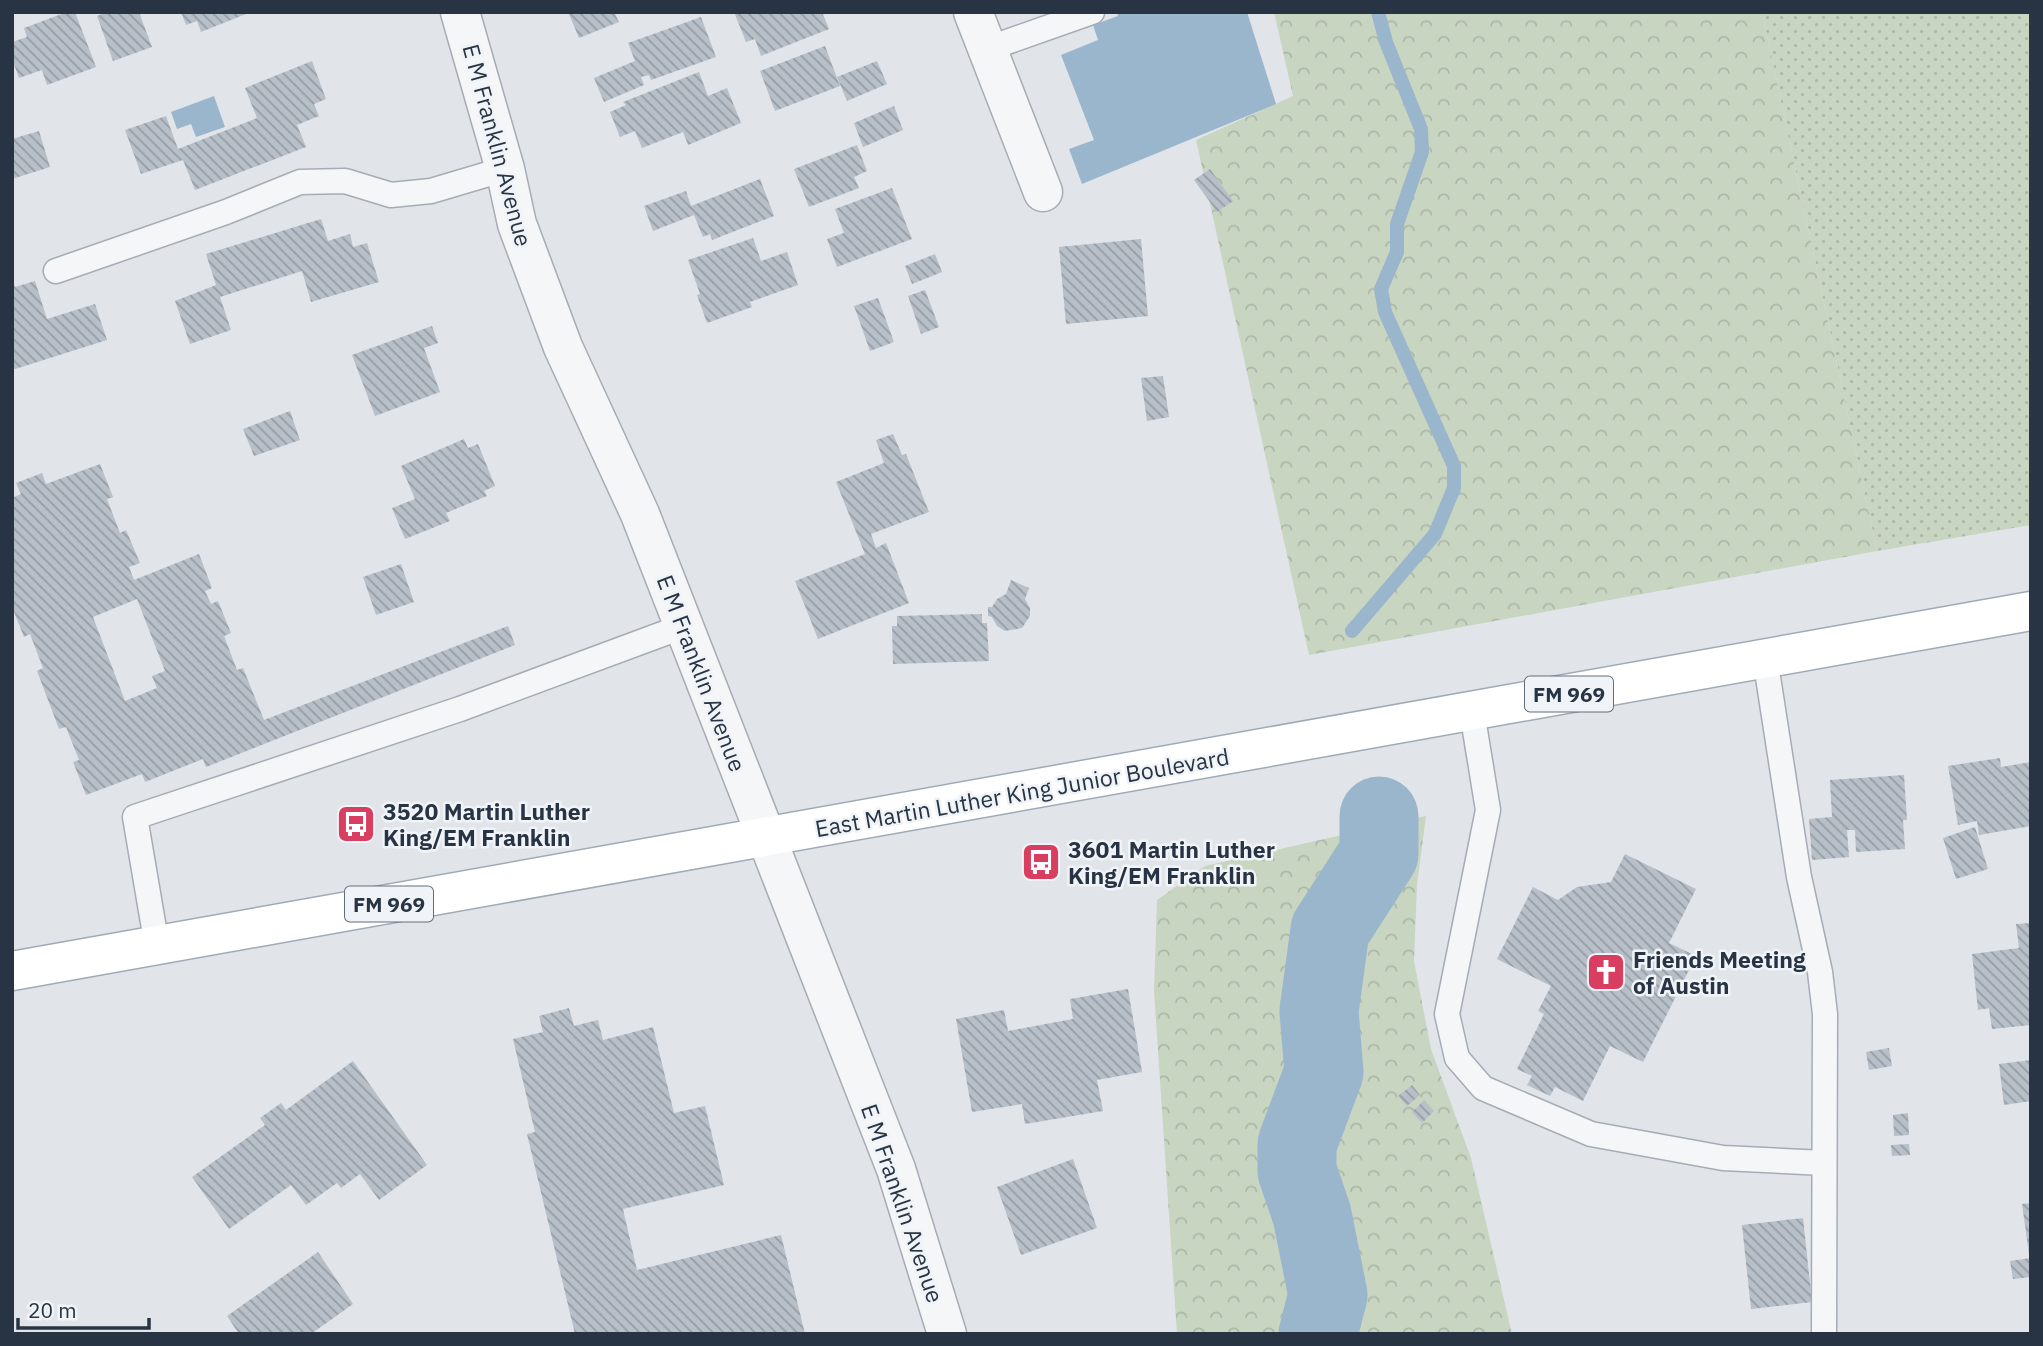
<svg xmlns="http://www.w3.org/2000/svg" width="2043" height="1346" viewBox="0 0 2043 1346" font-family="'IBM Plex Sans',sans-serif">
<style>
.grass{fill:url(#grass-dots)}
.forest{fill:url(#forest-crowns)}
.water{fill:#9ab6cc}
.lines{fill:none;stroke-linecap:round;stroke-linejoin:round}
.stream{stroke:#9ab6cc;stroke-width:14}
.river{stroke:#9ab6cc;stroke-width:79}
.building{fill:url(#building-back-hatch);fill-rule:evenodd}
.service-casing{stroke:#a6acb5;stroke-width:27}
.minor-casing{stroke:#a6acb5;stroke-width:41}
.tertiary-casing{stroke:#a6acb5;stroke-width:41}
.primary-casing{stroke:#9faab7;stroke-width:41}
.service{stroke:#f4f6f8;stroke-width:24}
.minor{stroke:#f4f6f8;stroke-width:38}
.tertiary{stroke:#f4f6f8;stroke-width:38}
.primary{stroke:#fff;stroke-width:38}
.labels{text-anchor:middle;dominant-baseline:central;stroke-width:5;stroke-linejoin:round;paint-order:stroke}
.shield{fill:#f0f4f8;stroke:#646e79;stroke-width:2}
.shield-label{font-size:21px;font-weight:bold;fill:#283443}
.street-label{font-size:23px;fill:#283443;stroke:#f0f4f8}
.poi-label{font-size:23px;font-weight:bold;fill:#283443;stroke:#f0f4f8;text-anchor:start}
</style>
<defs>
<pattern id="grass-dots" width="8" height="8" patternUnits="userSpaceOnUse" patternTransform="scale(1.75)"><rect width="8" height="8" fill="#c8d5c1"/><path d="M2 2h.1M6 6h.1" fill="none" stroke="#acb7a7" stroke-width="1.8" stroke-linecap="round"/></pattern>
<pattern id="forest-crowns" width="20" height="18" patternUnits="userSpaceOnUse" patternTransform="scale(1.75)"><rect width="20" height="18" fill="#c8d5c1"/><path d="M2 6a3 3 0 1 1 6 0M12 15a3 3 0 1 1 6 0" fill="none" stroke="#acb7a7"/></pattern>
<pattern id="building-back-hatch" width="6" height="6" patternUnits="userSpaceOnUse" patternTransform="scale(1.75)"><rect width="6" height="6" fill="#b7bfc8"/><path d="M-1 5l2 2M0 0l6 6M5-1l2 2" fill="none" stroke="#959ca4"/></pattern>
</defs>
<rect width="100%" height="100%" fill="#e1e5ea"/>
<!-- grass -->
<path class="grass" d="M 1762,12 L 2031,12 L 2031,525 L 1877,551 Z"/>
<!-- forest -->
<path class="forest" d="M 1274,12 L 1762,12 L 1877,551 L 1309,655 L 1196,140 L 1293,96 Z
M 1426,816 L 1417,885 L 1414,961 L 1431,1049 L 1471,1158 L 1512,1334 L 1177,1334 L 1154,991 L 1157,900 L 1205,866 Z"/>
<!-- water -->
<path class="water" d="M 1117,12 L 1247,12 L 1276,104 L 1082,184 L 1069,149 L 1094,140 L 1061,55 L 1098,40 L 1093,25 L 1118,16 Z
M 214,96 L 225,127 L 196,137 L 191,124 L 177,129 L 171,112 Z"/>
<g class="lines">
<!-- stream -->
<path class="stream" d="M 1352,631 L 1435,534 L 1454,488 L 1454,466 L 1385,312 L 1381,289 L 1397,252 L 1397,224 L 1422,152 L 1421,129 L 1386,42 L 1378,12"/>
<!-- river -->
<path class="river" d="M 1318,1334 L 1328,1295 L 1312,1215 L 1297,1171 L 1297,1144 L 1324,1072 L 1319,1011 L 1330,930 L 1379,854 L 1379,816"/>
</g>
<!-- building -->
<path class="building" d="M 67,12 L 75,12 L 96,67 L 47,85 L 42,70 L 19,78 L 12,59 L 12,42 L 27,37 L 24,28 Z
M 107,12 L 139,12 L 152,47 L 113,61 L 97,16 Z
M 181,12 L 251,12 L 201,32 L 197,21 L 186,25 Z
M 573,12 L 614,12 L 619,22 L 579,38 L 569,14 Z
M 734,12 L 822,12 L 829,29 L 761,56 L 755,39 L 746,42 Z
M 701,17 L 716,57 L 651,80 L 649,75 L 641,77 L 644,85 L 604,102 L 594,78 L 635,61 L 628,43 Z
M 825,46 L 840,86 L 775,111 L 760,71 Z
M 312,61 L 326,99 L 314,104 L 319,116 L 297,125 L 306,147 L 195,190 L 183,160 L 141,174 L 125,130 L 166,116 L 178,149 L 257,118 L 245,88 Z
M 877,61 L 887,84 L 847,101 L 837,77 Z
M 699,72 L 708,96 L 727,88 L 741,123 L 688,145 L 683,132 L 642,148 L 635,131 L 620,137 L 610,112 L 626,105 L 623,102 Z
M 894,106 L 903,130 L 863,147 L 854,123 Z
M 39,131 L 50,167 L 12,179 L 12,139 Z
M 857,145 L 867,171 L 854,177 L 859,188 L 809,207 L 794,169 Z
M 1210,169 L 1233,201 L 1217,212 L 1194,180 Z
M 760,179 L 774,216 L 712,240 L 710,234 L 703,237 L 694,215 L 653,231 L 644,206 L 686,191 L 691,206 Z
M 892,188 L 912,239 L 837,267 L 827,239 L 844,233 L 835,209 Z
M 321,219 L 328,241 L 350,234 L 353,247 L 367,243 L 379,282 L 311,302 L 302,271 L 220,297 L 231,330 L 190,344 L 175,301 L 216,285 L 206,254 Z
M 753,238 L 761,261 L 787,252 L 798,285 L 750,302 L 752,307 L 707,323 L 697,295 L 700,294 L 688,260 Z
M 1141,239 L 1148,316 L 1066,324 L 1059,247 Z
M 935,254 L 942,272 L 912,284 L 905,266 Z
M 12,280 L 15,287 L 35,281 L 47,319 L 95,304 L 107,340 L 12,370 Z
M 925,290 L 939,327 L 921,334 L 908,296 Z
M 878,298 L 894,342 L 870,351 L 854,306 Z
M 432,326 L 438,343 L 424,348 L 440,392 L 375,416 L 352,355 Z
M 1163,376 L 1169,417 L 1147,421 L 1141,378 Z
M 290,411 L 300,440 L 254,456 L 243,429 Z
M 893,434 L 902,455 L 906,454 L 929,512 L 871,534 L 876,548 L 886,543 L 909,603 L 818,639 L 795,581 L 865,554 L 836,482 L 884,463 L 876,440 Z
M 464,439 L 468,448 L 478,444 L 495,486 L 484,491 L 487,496 L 446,513 L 450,521 L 405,539 L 392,508 L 415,499 L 401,466 Z
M 100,464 L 113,497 L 107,499 L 120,533 L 126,530 L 140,563 L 129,567 L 134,580 L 199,554 L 212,588 L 205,591 L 211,604 L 218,601 L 231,633 L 224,636 L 237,670 L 243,668 L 264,720 L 508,626 L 515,645 L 206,767 L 203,759 L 145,782 L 142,774 L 86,795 L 73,762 L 79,760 L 66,727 L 59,729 L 37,671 L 43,668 L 30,634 L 24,637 L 12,607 L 12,498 L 21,494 L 16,483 L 42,473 L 46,484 ZM 137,599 L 165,671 L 152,676 L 157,688 L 125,701 L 93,617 Z
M 401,564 L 414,602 L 376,615 L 363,577 Z
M 1011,580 L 1029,588 L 1025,599 L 1030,608 L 1030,616 L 1022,628 L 1005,631 L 997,626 L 992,617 L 988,616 L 988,607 L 992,607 L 997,599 L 1006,594 Z
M 982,614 L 982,623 L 987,623 L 989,661 L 893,664 L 892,626 L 897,626 L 897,616 Z
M 2000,758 L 2001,767 L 2031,762 L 2031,826 L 1979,835 L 1977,821 L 1958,825 L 1948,766 Z
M 1904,775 L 1907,820 L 1903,820 L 1905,849 L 1856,852 L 1855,830 L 1847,830 L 1849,857 L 1812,860 L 1809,819 L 1832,817 L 1830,780 Z
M 1975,827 L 1988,869 L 1956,879 L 1943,838 Z
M 1625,854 L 1696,889 L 1669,943 L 1696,956 L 1643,1062 L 1610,1046 L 1583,1101 L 1555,1087 L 1550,1096 L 1527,1085 L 1532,1076 L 1517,1069 L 1544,1014 L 1538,1011 L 1551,986 L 1497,959 L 1533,887 L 1558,900 L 1577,887 L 1611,882 Z
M 2031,923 L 2031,1025 L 1992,1029 L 1989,1008 L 1978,1010 L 1972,954 L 2019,948 L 2016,924 Z
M 1128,989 L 1142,1072 L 1097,1080 L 1103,1111 L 1025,1124 L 1022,1104 L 972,1112 L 956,1019 L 1004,1010 L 1008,1031 L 1073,1019 L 1070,999 Z
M 569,1008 L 574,1026 L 598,1020 L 603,1040 L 653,1027 L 674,1113 L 705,1106 L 724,1185 L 623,1209 L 637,1270 L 781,1235 L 805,1334 L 575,1334 L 527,1134 L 535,1132 L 513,1039 L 543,1032 L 539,1016 Z
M 1889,1048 L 1892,1066 L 1869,1070 L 1866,1052 Z
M 2031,1060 L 2031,1101 L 2004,1105 L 1999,1064 Z
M 353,1061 L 427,1165 L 379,1200 L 360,1174 L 341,1188 L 337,1183 L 306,1205 L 291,1185 L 229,1229 L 192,1177 L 265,1125 L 260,1118 L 281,1103 L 286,1110 Z
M 1412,1085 L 1420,1095 L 1407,1106 L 1398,1096 Z
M 1424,1100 L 1434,1111 L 1422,1123 L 1412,1112 Z
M 1908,1113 L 1909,1135 L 1894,1136 L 1893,1115 Z
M 1909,1144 L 1910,1155 L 1892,1156 L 1891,1145 Z
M 1073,1159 L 1097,1228 L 1021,1255 L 997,1187 Z
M 2031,1203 L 2031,1254 L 2029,1254 L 2022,1204 Z
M 1803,1218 L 1812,1302 L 1751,1309 L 1742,1225 Z
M 318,1252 L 353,1304 L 311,1334 L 239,1334 L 227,1316 Z
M 2031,1258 L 2031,1277 L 2013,1279 L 2010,1261 Z"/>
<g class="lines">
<!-- service casing -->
<g class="service-casing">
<path id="service" d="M 987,49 L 1092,12
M 56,271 L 226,212 L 300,182 L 345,181 L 391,195 L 431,191 L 505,169
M 1765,658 L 1799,877 L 1820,972 L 1825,1014 L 1824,1334
M 1472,712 L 1488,810 L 1447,1014 L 1457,1058 L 1483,1088 L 1591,1134 L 1723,1158 L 1824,1163
M 157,946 L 135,817 L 460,709 L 684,626"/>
</g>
<!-- minor casing -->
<g class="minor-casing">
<path id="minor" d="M 973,12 L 1043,192"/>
</g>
<!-- tertiary casing -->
<g class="tertiary-casing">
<path id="tertiary" d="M 460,12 L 505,169 L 517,224 L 563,347 L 640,514 L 896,1169 L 947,1334"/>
</g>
<!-- primary casing -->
<g class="primary-casing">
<path id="primary" d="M 12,971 L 2031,611"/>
</g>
<!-- service -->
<use href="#service" class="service"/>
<!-- minor -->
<use href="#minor" class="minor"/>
<!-- tertiary -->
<use href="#tertiary" class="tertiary"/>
<!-- primary -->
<use href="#primary" class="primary"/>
</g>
<!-- icons -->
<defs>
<g id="bus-square" transform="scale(2.0125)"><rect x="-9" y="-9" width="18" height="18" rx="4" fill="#d73e60" stroke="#f0f4f8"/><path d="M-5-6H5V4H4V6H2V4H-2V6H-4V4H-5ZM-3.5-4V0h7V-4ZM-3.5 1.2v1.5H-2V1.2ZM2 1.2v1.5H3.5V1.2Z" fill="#fff"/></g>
<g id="church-square" transform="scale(2.0125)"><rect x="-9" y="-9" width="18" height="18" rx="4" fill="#d73e60" stroke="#f0f4f8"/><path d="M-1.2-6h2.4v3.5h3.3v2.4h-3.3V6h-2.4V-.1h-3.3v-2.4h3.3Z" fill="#fff"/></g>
</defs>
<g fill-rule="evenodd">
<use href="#bus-square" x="356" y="824"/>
<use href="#bus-square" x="1041" y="862"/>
<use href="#church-square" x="1606" y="972"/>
</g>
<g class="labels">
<!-- shield labels -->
<g class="shield">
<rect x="1525" y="676.5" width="88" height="35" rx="5"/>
<rect x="345" y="886.5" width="88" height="35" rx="5"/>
</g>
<g class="shield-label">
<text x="1569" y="694">FM 969</text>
<text x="389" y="904">FM 969</text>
</g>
<!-- street labels -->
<g class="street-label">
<text transform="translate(498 145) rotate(75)">E M Franklin Avenue</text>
<text transform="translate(702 673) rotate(69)">E M Franklin Avenue</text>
<text transform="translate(1022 792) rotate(-10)">East Martin Luther King Junior Boulevard</text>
<text transform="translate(903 1203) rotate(71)">E M Franklin Avenue</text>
</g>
<!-- poi labels -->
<g class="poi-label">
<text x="383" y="811">3520 Martin Luther<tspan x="383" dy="26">King/EM Franklin</tspan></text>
<text x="1068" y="849">3601 Martin Luther<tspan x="1068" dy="26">King/EM Franklin</tspan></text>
<text x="1633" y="959">Friends Meeting<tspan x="1633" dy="26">of Austin</tspan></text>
</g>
</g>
<!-- border -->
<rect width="2043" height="1346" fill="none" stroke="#283443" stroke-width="28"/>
<!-- scale -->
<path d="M18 1318v10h131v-10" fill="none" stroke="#283443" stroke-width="3.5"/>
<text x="28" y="1318" font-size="21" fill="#283443" stroke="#f0f4f8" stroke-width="5" paint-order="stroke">20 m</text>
</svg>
